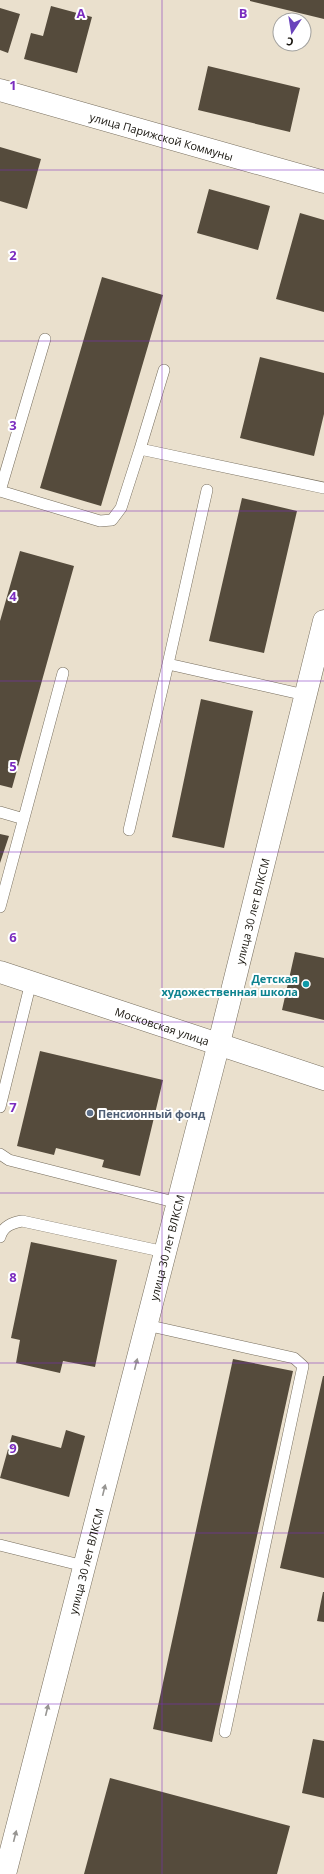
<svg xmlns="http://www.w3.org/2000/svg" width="324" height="1874" viewBox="0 0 324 1874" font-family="'Open Sans',sans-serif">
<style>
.building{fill:#554b3c}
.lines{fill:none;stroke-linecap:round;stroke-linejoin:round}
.service-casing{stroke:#766d5d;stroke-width:12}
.minor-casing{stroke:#766d5d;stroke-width:23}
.tertiary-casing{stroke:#766d5d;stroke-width:23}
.service{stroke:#fff;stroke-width:11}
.minor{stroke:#fff;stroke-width:22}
.tertiary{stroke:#fff;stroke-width:22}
.oneway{fill:#979592}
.grid{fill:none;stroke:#7b2cbf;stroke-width:1;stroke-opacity:0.55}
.culture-dot{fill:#0f9aa8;stroke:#fff;stroke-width:1.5}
.service-dot{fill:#5c6f8a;stroke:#fff;stroke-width:1.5}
.labels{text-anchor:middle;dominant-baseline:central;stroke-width:4;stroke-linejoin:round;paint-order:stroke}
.street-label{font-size:11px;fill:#17140d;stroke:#fff}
.culture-label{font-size:11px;font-weight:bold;fill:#0d838f;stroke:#fff;text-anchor:end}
.service-label{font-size:11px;font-weight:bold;fill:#4e5e75;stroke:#fff;text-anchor:start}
.grid-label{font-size:13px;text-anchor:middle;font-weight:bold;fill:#7b2cbf;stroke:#fff;stroke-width:4;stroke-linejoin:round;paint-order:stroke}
</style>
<rect width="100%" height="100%" fill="#eae0cd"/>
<!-- building -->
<path class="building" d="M 324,0 L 324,19 L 250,1 L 250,0 Z
M 51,6 L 92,17 L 77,73 L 24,59 L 31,33 L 43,36 Z
M 0,8 L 20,14 L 8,53 L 0,50 Z
M 208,66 L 300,88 L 290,132 L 198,110 Z
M 0,147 L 41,159 L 27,209 L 0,201 Z
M 209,189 L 270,206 L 258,250 L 197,233 Z
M 300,213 L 324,220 L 324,312 L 276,299 Z
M 102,277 L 163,295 L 101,506 L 40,488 Z
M 260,357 L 324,373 L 324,414 L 314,456 L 240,438 Z
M 242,498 L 297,511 L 264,653 L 209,641 Z
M 20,551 L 74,566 L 12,788 L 0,785 L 0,621 Z
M 201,699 L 253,711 L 224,848 L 172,837 Z
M 0,834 L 9,836 L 0,863 Z
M 295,952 L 324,958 L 324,1020 L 282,1010 Z
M 40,1051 L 163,1080 L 140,1176 L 102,1167 L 104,1160 L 56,1148 L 54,1155 L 17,1146 Z
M 31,1242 L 117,1260 L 95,1367 L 63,1361 L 60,1373 L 16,1363 L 20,1340 L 11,1338 Z
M 233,1359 L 293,1371 L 212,1742 L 153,1729 Z
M 323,1376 L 324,1376 L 324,1578 L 280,1568 Z
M 66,1430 L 85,1436 L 69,1497 L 0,1478 L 12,1435 L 61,1448 Z
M 323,1592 L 324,1592 L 324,1622 L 317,1621 Z
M 313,1739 L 324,1741 L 324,1798 L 302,1793 Z
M 110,1778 L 290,1826 L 277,1874 L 84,1874 Z"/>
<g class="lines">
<!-- service casing -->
<g class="service-casing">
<path id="service" d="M 45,339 L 0,491 L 100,521 L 112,520 L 121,508 L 140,449
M 164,370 L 140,449 L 324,488
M 168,664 L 207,490
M 0,812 L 24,819
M 129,830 L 168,664 L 305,695
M 0,907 L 63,673
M 0,1107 L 31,982
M 0,1154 L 9,1160 L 178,1203
M 0,1237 C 3,1226 12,1223 22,1221 L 165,1252
M 146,1325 L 294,1358 L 303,1366 L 225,1732
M 0,1545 L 84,1566"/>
</g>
<!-- minor casing -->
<g class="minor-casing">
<g id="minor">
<path id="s1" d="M 0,90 L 324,182"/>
<path id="s2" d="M 219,1043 L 324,621"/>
</g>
</g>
<!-- tertiary casing -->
<g class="tertiary-casing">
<g id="tertiary">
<path id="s3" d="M 0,972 L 324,1079"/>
<path id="s4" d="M 5,1874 L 219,1043"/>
</g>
</g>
<!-- service -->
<use href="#service" class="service"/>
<!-- minor -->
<use href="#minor" class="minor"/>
<!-- tertiary -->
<use href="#tertiary" class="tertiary"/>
</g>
<!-- one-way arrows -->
<defs><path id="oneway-solid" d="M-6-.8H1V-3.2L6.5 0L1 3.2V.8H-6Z"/></defs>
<g class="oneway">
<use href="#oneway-solid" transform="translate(136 1364) rotate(-76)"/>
<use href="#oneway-solid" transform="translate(104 1490) rotate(-76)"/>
<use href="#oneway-solid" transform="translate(47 1710) rotate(-76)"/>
<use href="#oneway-solid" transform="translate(15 1836) rotate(-76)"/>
</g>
<!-- grid -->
<path class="grid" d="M 162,0 L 162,1874M 0,170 L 324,170M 0,341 L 324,341M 0,511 L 324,511M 0,681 L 324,681M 0,852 L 324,852M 0,1022 L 324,1022M 0,1193 L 324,1193M 0,1363 L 324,1363M 0,1533 L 324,1533M 0,1704 L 324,1704"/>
<!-- markers -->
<circle class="culture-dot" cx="306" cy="984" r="4"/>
<circle class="service-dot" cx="90" cy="1113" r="4"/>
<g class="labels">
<!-- street labels -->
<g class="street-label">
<text stroke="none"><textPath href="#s1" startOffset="168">улица Парижской Коммуны</textPath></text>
<text stroke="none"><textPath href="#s2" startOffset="136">улица 30 лет ВЛКСМ</textPath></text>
<text stroke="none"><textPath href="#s3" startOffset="171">Московская улица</textPath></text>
<text stroke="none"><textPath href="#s4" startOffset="647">улица 30 лет ВЛКСМ</textPath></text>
<text stroke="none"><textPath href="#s4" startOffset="323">улица 30 лет ВЛКСМ</textPath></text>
</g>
<!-- culture labels -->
<g class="culture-label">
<text x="298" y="978">Детская<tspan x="298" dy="13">художественная школа</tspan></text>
</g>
<!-- service labels -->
<g class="service-label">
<text x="98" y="1113">Пенсионный фонд</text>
</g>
</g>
<g class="grid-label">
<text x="81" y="18">A</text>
<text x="243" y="18">B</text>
<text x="13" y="90">1</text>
<text x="13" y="260">2</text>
<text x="13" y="430">3</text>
<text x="13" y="601">4</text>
<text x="13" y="771">5</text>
<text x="13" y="942">6</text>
<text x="13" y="1112">7</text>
<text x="13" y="1282">8</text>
<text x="13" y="1453">9</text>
</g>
<!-- north arrow -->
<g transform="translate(292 32) rotate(192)"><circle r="19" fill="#ffffff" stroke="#a2a19e"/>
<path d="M0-3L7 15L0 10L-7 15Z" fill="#6a43bc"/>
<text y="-6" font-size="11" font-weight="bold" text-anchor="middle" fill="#17140d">С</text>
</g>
</svg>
